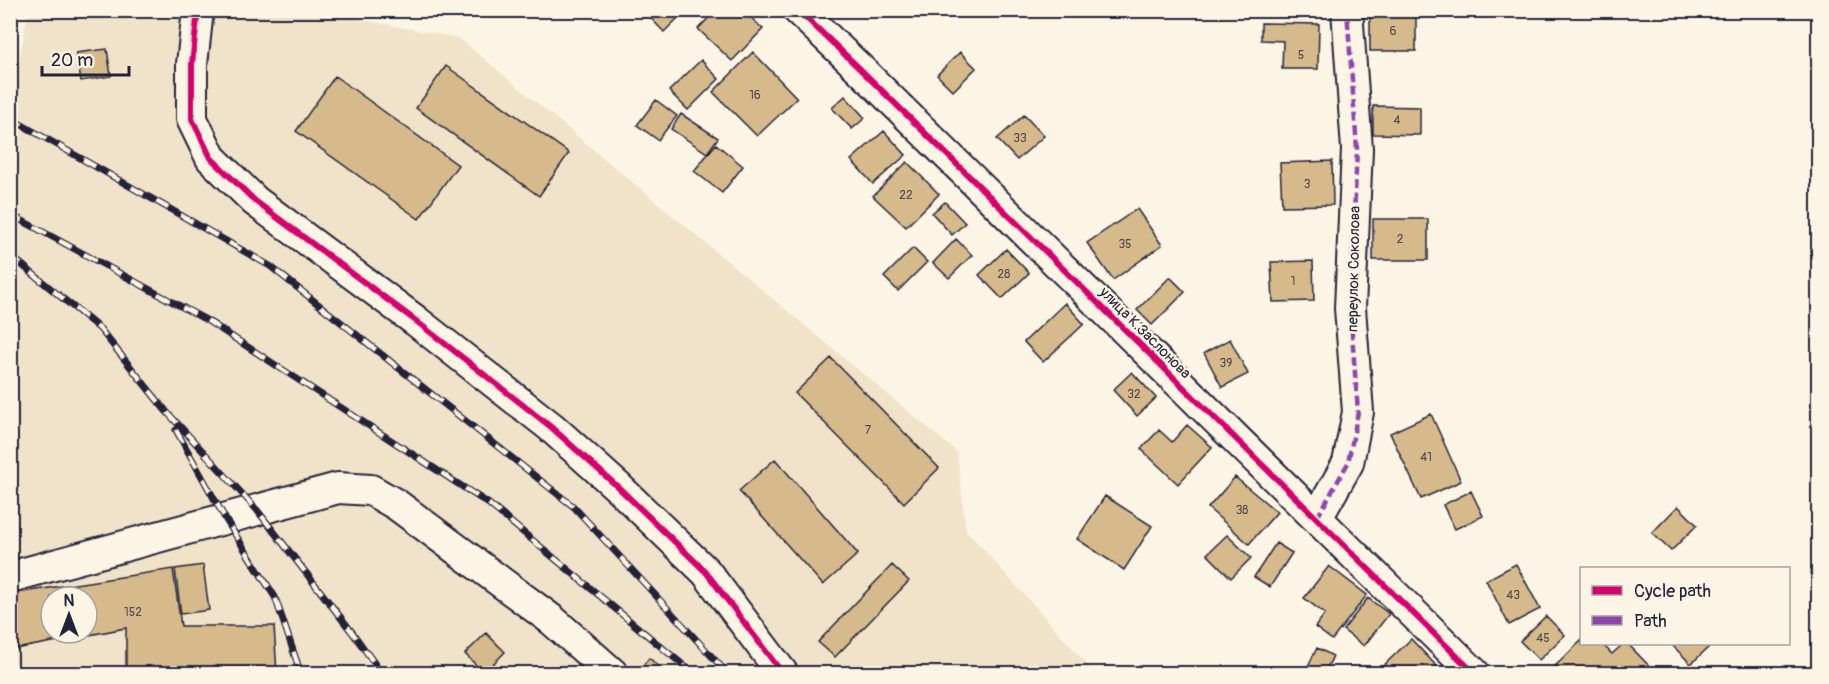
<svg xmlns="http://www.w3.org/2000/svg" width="1829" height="684" viewBox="0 0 1829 684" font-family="Pangolin,sans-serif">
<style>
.built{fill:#f1e3ca;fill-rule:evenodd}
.building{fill:#d6ba8b;stroke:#22223b;stroke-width:1.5;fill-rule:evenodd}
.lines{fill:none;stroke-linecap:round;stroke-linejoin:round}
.minor-casing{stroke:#22223b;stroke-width:34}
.minor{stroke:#fcf5e5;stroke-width:30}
.rail-casing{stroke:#22223b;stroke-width:7}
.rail{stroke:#fcf5e5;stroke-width:4.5;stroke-dasharray:14;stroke-linecap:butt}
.quiet{stroke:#8e44ad;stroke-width:4.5;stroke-dasharray:9 4.5;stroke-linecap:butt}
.cycleway-casing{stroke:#fcf5e5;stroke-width:10}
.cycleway{stroke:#d6006c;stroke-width:6}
.labels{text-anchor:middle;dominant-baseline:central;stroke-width:5;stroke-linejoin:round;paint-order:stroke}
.number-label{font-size:12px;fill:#4f484f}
.street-label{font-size:15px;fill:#22223b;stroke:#fcf5e5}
</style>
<rect width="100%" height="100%" fill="#fcf5e5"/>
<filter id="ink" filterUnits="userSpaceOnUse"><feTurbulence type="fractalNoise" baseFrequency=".0167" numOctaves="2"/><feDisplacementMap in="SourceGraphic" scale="12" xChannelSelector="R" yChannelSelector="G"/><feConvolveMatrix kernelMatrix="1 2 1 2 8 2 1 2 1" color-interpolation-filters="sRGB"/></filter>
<g filter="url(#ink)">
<!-- built -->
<path class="built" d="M 28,10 L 315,11 L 459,38 L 957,452 L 966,530 L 1095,673 L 11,674 L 10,119 ZM 51,597 L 87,597 L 87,633 L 51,633 Z"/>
<!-- building -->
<path class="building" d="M 643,10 L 686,10 L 664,32 Z
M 716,10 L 743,10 L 763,29 L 732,61 L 698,29 Z
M 1370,10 L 1416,10 L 1416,51 L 1370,51 Z
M 1261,23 L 1319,24 L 1318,69 L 1282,69 L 1283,41 L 1261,40 Z
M 107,49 L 111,76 L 81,81 L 76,53 Z
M 753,52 L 797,98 L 757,136 L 713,92 Z
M 960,52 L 976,68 L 953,91 L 937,75 Z
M 701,60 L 719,79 L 688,110 L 669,91 Z
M 446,66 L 569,153 L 539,196 L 416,108 Z
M 335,76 L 458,165 L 419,219 L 296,131 Z
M 845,96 L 865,118 L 852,129 L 832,108 Z
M 656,100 L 677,116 L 658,140 L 637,125 Z
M 1373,106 L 1420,107 L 1420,135 L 1373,134 Z
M 681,114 L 718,138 L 707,153 L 671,129 Z
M 1024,115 L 1044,136 L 1017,160 L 997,139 Z
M 884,131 L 906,155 L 873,184 L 851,160 Z
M 716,144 L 743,166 L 722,193 L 694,171 Z
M 1332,161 L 1333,205 L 1282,206 L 1280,163 Z
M 907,162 L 939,194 L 906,227 L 873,196 Z
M 945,202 L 965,223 L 952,235 L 932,213 Z
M 1137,209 L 1162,245 L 1113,280 L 1087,243 Z
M 1373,219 L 1428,219 L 1428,260 L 1373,260 Z
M 956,239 L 972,255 L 949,278 L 933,263 Z
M 913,248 L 927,262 L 898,291 L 884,277 Z
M 1006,249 L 1029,273 L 1002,299 L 979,275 Z
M 1313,261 L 1314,301 L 1273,302 L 1271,262 Z
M 1170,277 L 1185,292 L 1152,325 L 1137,310 Z
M 1065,303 L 1084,324 L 1043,362 L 1024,342 Z
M 1230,339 L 1248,374 L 1222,387 L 1204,353 Z
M 831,358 L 939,468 L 904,503 L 795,393 Z
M 1132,372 L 1156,398 L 1137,416 L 1113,390 Z
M 1431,414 L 1461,481 L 1421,499 L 1390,433 Z
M 1187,425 L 1212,447 L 1178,484 L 1141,449 L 1159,430 L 1172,442 Z
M 775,459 L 858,554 L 823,585 L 739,491 Z
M 1235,477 L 1277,512 L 1249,544 L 1208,508 Z
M 1471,491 L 1483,516 L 1455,529 L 1443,505 Z
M 1105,496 L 1152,526 L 1124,570 L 1077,539 Z
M 1678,506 L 1697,525 L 1671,551 L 1652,533 Z
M 1227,535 L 1251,558 L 1231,578 L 1207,554 Z
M 1276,543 L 1292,553 L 1270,587 L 1254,577 Z
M 1516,564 L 1540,609 L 1509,625 L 1486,580 Z
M 203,565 L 209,610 L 181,614 L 175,569 Z
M 892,565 L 909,581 L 835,657 L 818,642 Z
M 1329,566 L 1367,595 L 1332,640 L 1315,627 L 1325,614 L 1304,598 Z
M 173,569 L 181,626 L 274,626 L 277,674 L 126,674 L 126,628 L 10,650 L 10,594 ZM 51,597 L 87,597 L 87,633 L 51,633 Z
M 1368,598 L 1389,614 L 1364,646 L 1343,630 Z
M 1546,616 L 1565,635 L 1539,660 L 1520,641 Z
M 486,633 L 505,652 L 484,673 L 465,654 Z
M 1411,639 L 1444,674 L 1383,674 L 1379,670 Z
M 1582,640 L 1582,644 L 1602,644 L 1612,654 L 1623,644 L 1628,644 L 1657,674 L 1553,674 L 1550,671 Z
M 1674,644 L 1712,644 L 1691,664 L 1672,645 Z
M 1317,648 L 1333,656 L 1324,674 L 1304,674 Z
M 649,658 L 668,674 L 636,674 Z"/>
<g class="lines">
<!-- minor casing -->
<g class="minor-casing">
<path id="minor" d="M 198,10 L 192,64 L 192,119 L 211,158 L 255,201 L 416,321 L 551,427 L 619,488 L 706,572 L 783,674
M 798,10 L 859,68 L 1475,674
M 1317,518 L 1348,463 L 1358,412 L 1350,308 L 1357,149 L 1347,10
M 10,577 L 338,488 L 371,490 L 397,505 L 552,620 L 613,674"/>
</g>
<!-- minor -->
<use href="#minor" class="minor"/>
<!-- rail casing -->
<g class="rail-casing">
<path id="rail" d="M 10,118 L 270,266 L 574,507 L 728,674
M 10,214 L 208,321 L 489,504 L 694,674
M 10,255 L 100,329 L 166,411 L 257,510 L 352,632 L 382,674
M 176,430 L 226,520 L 275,597 L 301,674"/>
</g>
<!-- rail -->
<use href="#rail" class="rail"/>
<!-- quiet -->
<path class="quiet" d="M 1317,518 L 1348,463 L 1358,412 L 1350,308 L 1357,149 L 1347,10"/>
<!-- cycleway casing -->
<g class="cycleway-casing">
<path id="cycleway" d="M 198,10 L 192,64 L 192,119 L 211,158 L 255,201 L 416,321 L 551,427 L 619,488 L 706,572 L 783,674
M 798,10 L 859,68 L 1475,674"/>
</g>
<!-- cycleway -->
<use href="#cycleway" class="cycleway"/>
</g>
</g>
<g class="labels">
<!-- number labels -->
<g class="number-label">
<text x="1393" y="31">6</text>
<text x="1301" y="55">5</text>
<text x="755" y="95">16</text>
<text x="1397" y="120">4</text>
<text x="1020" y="138">33</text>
<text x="1307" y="184">3</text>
<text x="906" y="195">22</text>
<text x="1400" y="239">2</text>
<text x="1125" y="244">35</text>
<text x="1004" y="274">28</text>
<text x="1293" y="281">1</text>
<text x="1226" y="363">39</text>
<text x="1134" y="394">32</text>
<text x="868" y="430">7</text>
<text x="1426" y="457">41</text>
<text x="1242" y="510">38</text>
<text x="1513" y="595">43</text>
<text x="133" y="612">152</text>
<text x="1543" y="638">45</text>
</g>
<!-- street labels -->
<g class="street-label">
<text transform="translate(1354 269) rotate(-89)">переулок Соколова</text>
<text transform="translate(1145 333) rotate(45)">улица К.Заслонова</text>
</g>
</g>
<!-- margin -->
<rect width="1829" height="684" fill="none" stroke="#fcf5e5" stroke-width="36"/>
<rect x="18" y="18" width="1793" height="648" fill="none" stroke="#22223b" stroke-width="2" filter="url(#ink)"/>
<!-- legend -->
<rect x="1580" y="567" width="210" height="78" fill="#fcf5e5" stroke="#a5a1a1" stroke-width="1.5"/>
<rect x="1592" y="586" width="30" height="9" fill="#d6006c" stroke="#a5a1a1" stroke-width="1.5"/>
<text x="1634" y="597" font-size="18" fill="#22223b">Cycle path</text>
<rect x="1592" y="616" width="30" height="9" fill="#8e44ad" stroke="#a5a1a1" stroke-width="1.5"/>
<text x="1634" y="627" font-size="18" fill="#22223b">Path</text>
<!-- north arrow -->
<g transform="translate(69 615)"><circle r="28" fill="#fcf5e5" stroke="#a5a1a1" stroke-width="1.5"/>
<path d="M0-4.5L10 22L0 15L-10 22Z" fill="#22223b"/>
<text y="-9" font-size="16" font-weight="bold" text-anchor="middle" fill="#22223b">N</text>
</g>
<!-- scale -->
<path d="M42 66v9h87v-9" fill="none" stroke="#22223b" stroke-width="3"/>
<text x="51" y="66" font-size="18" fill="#22223b" stroke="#fcf5e5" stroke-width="4.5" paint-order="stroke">20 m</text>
</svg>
